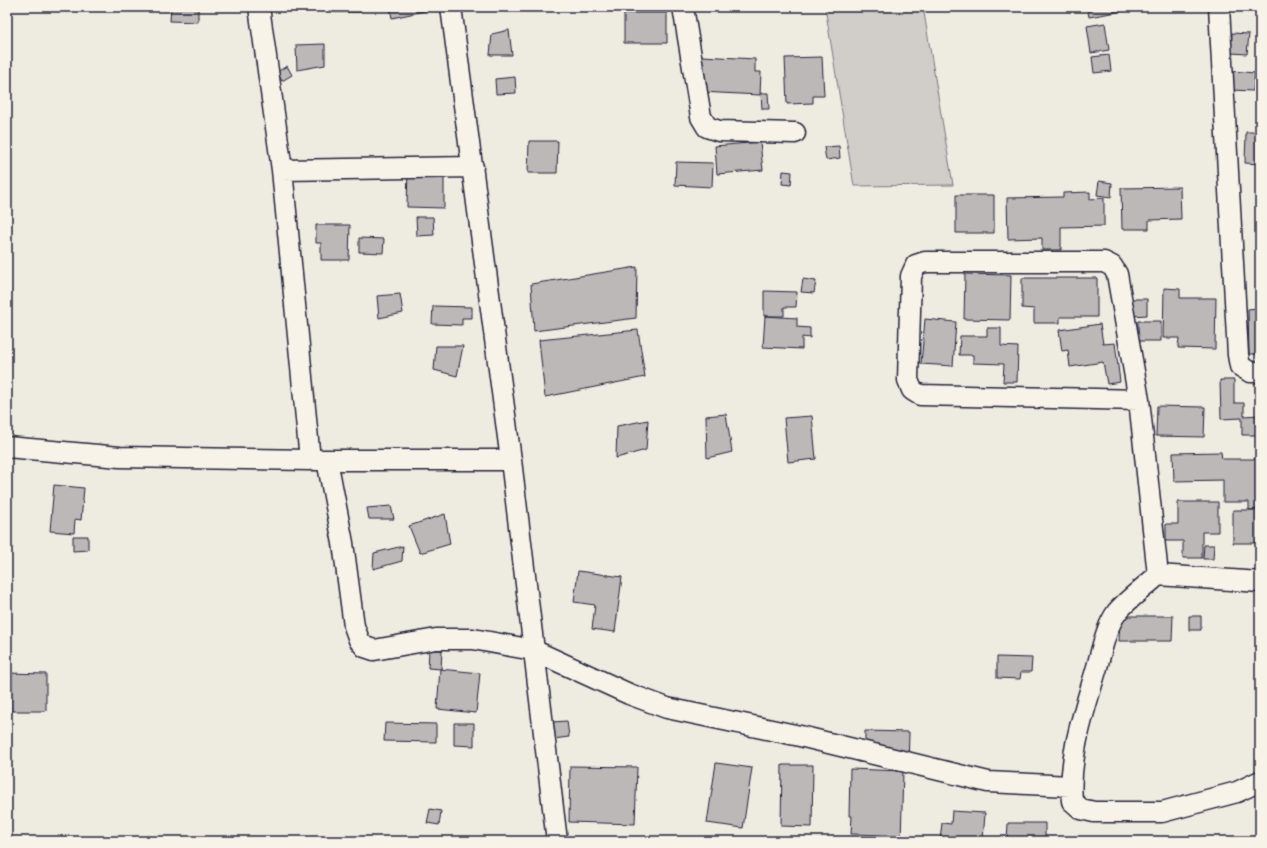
<svg xmlns="http://www.w3.org/2000/svg" width="1267" height="848" viewBox="0 0 1267 848" font-family="'Indie Flower',sans-serif">
<style>
.green{fill:#d1cdc9;stroke:#7a7882}
.building{fill:#bbb8b7;stroke:#22223b}
.lines{fill:none;stroke-linecap:round;stroke-linejoin:round}
.minor-casing{stroke:#22223b;stroke-width:23}
.minor{stroke:#f7f3e8;stroke-width:20}
</style>
<rect width="100%" height="100%" fill="#eeebe1"/>
<filter id="ink" filterUnits="userSpaceOnUse"><feTurbulence type="fractalNoise" baseFrequency=".025" numOctaves="2"/><feDisplacementMap in="SourceGraphic" scale="8" xChannelSelector="R" yChannelSelector="G"/><feConvolveMatrix kernelMatrix="1 2 1 2 8 2 1 2 1" color-interpolation-filters="sRGB"/></filter>
<g filter="url(#ink)">
<!-- green -->
<path class="green" d="M 825,7 L 923,7 L 953,185 L 854,186 Z"/>
<!-- building -->
<path class="building" d="M 171,7 L 198,7 L 198,22 L 170,21 Z
M 332,7 L 361,7 L 361,12 L 333,12 Z
M 390,7 L 429,7 L 429,10 L 392,18 Z
M 1087,7 L 1128,7 L 1128,10 L 1089,17 Z
M 624,13 L 667,13 L 667,43 L 624,43 Z
M 1105,23 L 1109,50 L 1091,53 L 1087,26 Z
M 509,30 L 512,55 L 490,55 L 492,34 Z
M 1232,33 L 1249,34 L 1247,54 L 1231,53 Z
M 325,44 L 325,65 L 297,70 L 296,45 Z
M 1109,55 L 1111,71 L 1094,73 L 1092,57 Z
M 702,56 L 755,59 L 755,72 L 761,72 L 760,95 L 700,92 Z
M 822,57 L 824,96 L 813,96 L 813,103 L 787,104 L 785,58 Z
M 287,66 L 292,75 L 282,81 L 277,72 Z
M 1232,71 L 1255,73 L 1253,91 L 1231,90 Z
M 515,77 L 516,93 L 496,94 L 495,79 Z
M 761,93 L 768,93 L 769,109 L 762,109 Z
M 1246,132 L 1260,132 L 1260,164 L 1245,163 Z
M 529,141 L 558,141 L 557,173 L 528,173 Z
M 760,142 L 763,170 L 717,174 L 715,146 Z
M 839,146 L 840,158 L 826,160 L 824,147 Z
M 676,162 L 713,163 L 712,187 L 675,185 Z
M 408,168 L 444,168 L 444,208 L 407,207 Z
M 783,171 L 792,172 L 791,185 L 782,184 Z
M 1099,181 L 1112,183 L 1111,197 L 1097,195 Z
M 1180,187 L 1181,219 L 1149,220 L 1149,229 L 1122,229 L 1121,188 Z
M 1090,192 L 1090,199 L 1104,198 L 1104,226 L 1061,227 L 1061,250 L 1042,250 L 1042,238 L 1008,239 L 1007,198 L 1063,197 L 1063,193 Z
M 956,195 L 994,195 L 994,233 L 956,233 Z
M 416,217 L 433,217 L 434,235 L 417,236 Z
M 316,225 L 350,225 L 349,260 L 321,260 L 321,243 L 316,243 Z
M 359,238 L 384,239 L 383,253 L 359,252 Z
M 637,267 L 636,318 L 534,331 L 531,284 Z
M 965,274 L 1011,275 L 1010,320 L 964,319 Z
M 1022,278 L 1097,278 L 1097,317 L 1060,317 L 1060,323 L 1034,323 L 1034,309 L 1022,308 Z
M 803,279 L 816,281 L 814,293 L 801,292 Z
M 1256,285 L 1260,285 L 1260,354 L 1249,354 L 1248,309 L 1257,308 Z
M 1164,288 L 1180,289 L 1180,298 L 1216,298 L 1215,349 L 1178,348 L 1179,338 L 1163,338 Z
M 764,291 L 797,292 L 796,307 L 784,307 L 784,316 L 764,316 Z
M 400,294 L 403,313 L 379,318 L 377,296 Z
M 1130,299 L 1147,299 L 1147,315 L 1131,316 Z
M 433,306 L 472,307 L 472,318 L 462,318 L 462,325 L 432,324 Z
M 765,316 L 797,318 L 797,327 L 810,328 L 810,338 L 802,337 L 802,349 L 763,347 Z
M 925,319 L 956,322 L 953,366 L 921,364 Z
M 1138,321 L 1161,321 L 1161,341 L 1138,341 Z
M 1100,324 L 1103,344 L 1115,343 L 1120,382 L 1107,384 L 1103,362 L 1070,367 L 1068,350 L 1062,351 L 1059,330 Z
M 987,328 L 1001,328 L 1001,346 L 1018,347 L 1017,382 L 1003,382 L 1004,364 L 973,363 L 973,355 L 959,355 L 960,336 L 987,336 Z
M 638,330 L 645,377 L 545,397 L 539,340 Z
M 436,346 L 463,346 L 457,376 L 434,370 Z
M 1220,380 L 1234,380 L 1234,403 L 1244,403 L 1244,416 L 1260,415 L 1260,435 L 1242,435 L 1242,418 L 1221,419 Z
M 1157,406 L 1205,407 L 1204,437 L 1156,436 Z
M 726,414 L 732,452 L 707,458 L 706,416 Z
M 812,416 L 816,459 L 788,462 L 784,418 Z
M 648,420 L 646,450 L 616,458 L 617,426 Z
M 1221,452 L 1222,459 L 1260,459 L 1260,509 L 1249,510 L 1249,502 L 1223,502 L 1223,480 L 1174,481 L 1173,453 Z
M 54,485 L 84,488 L 81,520 L 75,519 L 74,533 L 50,531 Z
M 1178,502 L 1218,502 L 1218,532 L 1202,532 L 1202,558 L 1183,558 L 1183,541 L 1166,541 L 1166,524 L 1178,524 Z
M 391,506 L 394,519 L 369,519 L 367,508 Z
M 1233,510 L 1260,510 L 1260,543 L 1233,543 Z
M 445,514 L 450,544 L 420,553 L 409,526 Z
M 73,536 L 88,536 L 88,550 L 73,551 Z
M 1204,545 L 1214,545 L 1213,559 L 1203,559 Z
M 403,546 L 402,561 L 373,569 L 374,553 Z
M 578,571 L 622,577 L 615,632 L 592,629 L 595,605 L 574,602 Z
M 1120,616 L 1173,616 L 1172,641 L 1119,641 Z
M 1189,616 L 1201,616 L 1201,630 L 1189,630 Z
M 429,650 L 442,650 L 441,669 L 428,668 Z
M 997,657 L 1032,658 L 1031,672 L 1021,672 L 1020,679 L 997,678 Z
M 440,669 L 480,673 L 476,713 L 437,709 Z
M 7,673 L 46,674 L 46,711 L 7,711 Z
M 567,721 L 569,737 L 553,739 L 552,722 Z
M 385,723 L 436,724 L 436,742 L 384,741 Z
M 454,723 L 474,723 L 474,746 L 454,745 Z
M 865,731 L 909,732 L 908,771 L 897,771 L 897,763 L 857,762 L 857,741 L 865,741 Z
M 716,763 L 752,768 L 743,828 L 707,823 Z
M 782,765 L 813,765 L 812,827 L 781,826 Z
M 570,766 L 637,767 L 635,824 L 569,822 Z
M 850,769 L 903,771 L 901,841 L 887,841 L 887,835 L 851,834 L 852,816 L 849,816 Z
M 430,809 L 441,811 L 439,825 L 427,823 Z
M 952,811 L 985,813 L 983,841 L 940,841 L 942,823 L 951,824 Z
M 1008,823 L 1045,823 L 1045,841 L 1007,841 Z"/>
<g class="lines">
<!-- minor casing -->
<g class="minor-casing">
<path id="minor" d="M 451,7 L 511,460 L 557,841
M 683,7 L 701,117 L 707,127 L 719,131 L 795,133
M 1219,7 L 1238,355 L 1240,366 L 1250,372 L 1260,372
M 282,170 L 473,167
M 1139,400 L 920,395 L 912,390 L 908,380 L 911,276 L 916,265 L 925,262 L 1104,262 L 1112,266 L 1117,274 L 1139,400 L 1158,575
M 7,447 L 120,457 L 310,460 L 282,170 L 259,7
M 315,460 L 511,460
M 327,460 L 343,543 L 354,626 L 359,640 L 365,647 L 374,650 L 436,639 L 473,639 L 533,650 L 629,694 L 667,708 L 800,736 L 988,782 L 1070,786
M 1260,582 L 1158,575 C 1145,587 1128,599 1117,612 C 1106,627 1102,649 1097,667 C 1085,709 1068,756 1072,801 L 1081,809 L 1094,812 L 1162,812 L 1237,792 L 1260,781"/>
</g>
<!-- minor -->
<use href="#minor" class="minor"/>
</g>
</g>
<!-- margin -->
<rect width="1267" height="848" fill="none" stroke="#f7f3e8" stroke-width="24"/>
<rect x="12" y="12" width="1243" height="824" fill="none" stroke="#22223b" stroke-width="1.5" filter="url(#ink)"/>
</svg>
